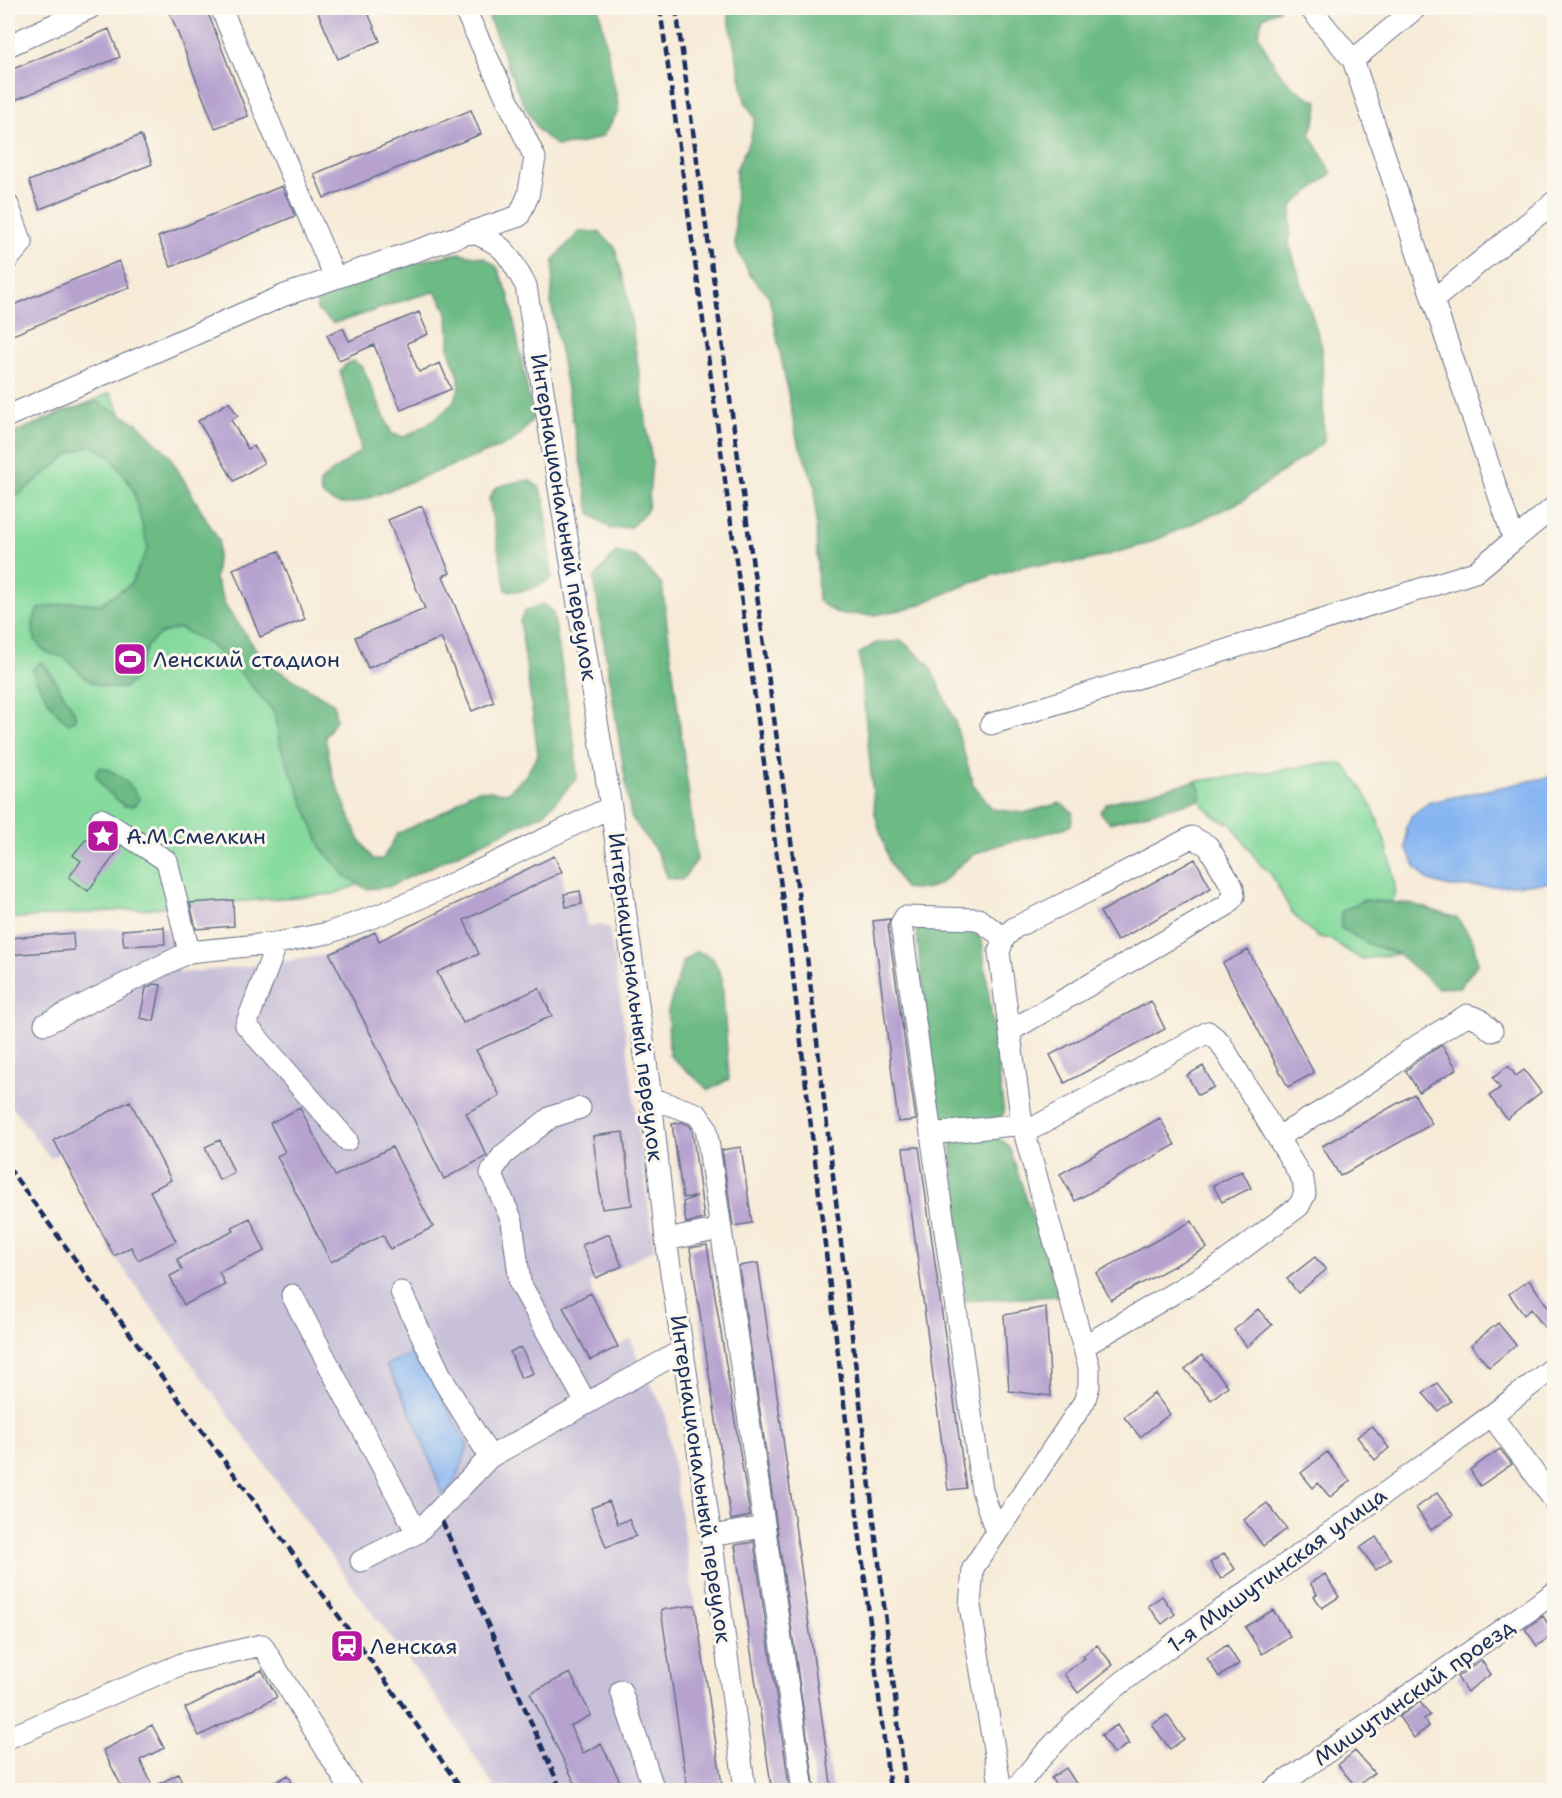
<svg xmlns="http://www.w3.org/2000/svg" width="1562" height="1798" viewBox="0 0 1562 1798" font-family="'Shantell Sans',sans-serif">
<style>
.industrial{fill:#c8bfd8}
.green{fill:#85da9d;stroke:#50847e;stroke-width:1.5}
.forest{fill:#6cba84;stroke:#447471;stroke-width:1.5}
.water{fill:#86b5f1;stroke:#5072a8;stroke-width:1.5}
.building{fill:#b6a1cf}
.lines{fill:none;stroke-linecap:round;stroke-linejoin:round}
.minor-casing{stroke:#687189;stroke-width:23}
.minor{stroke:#fff;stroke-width:21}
.rail{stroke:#1b2f5e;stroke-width:4.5;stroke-dasharray:9 4.5;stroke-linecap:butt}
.labels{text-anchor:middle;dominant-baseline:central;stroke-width:6;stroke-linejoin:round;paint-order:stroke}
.street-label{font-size:22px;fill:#1b2f5e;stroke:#fbf7ec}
.poi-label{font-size:22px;fill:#1b2f5e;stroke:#fbf7ec;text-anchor:start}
</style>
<rect width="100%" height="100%" fill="#fbf7ec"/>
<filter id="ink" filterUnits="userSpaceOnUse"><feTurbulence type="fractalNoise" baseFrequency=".0167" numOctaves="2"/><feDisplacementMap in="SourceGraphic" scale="12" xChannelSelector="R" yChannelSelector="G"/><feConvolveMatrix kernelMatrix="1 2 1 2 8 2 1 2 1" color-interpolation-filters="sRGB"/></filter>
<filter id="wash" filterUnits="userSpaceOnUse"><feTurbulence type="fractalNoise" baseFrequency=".008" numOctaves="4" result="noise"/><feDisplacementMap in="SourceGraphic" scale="24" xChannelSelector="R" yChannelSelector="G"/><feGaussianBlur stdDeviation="1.35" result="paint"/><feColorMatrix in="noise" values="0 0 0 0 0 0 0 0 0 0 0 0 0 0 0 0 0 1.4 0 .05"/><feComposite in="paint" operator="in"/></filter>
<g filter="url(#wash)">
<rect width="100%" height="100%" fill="#f7ebd8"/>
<!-- industrial -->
<path class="industrial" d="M 554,856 L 562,872 L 564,893 L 580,891 L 587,926 L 600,925 L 609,928 L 625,1030 L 654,1249 L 622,1266 L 596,1278 L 589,1284 L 618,1346 L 630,1339 L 641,1366 L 665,1411 L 723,1790 L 496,1790 L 437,1698 L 367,1606 L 114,1256 L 61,1153 L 50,1158 L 8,1101 L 8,938 L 113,928 L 122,930 L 174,928 L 180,973 L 264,965 L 330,954 L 375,932 L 385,953 L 384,939 Z"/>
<!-- green -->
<path class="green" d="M 110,393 L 370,880 L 334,894 L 8,919 L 8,439 Z
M 1341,763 C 1371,791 1387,839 1394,879 C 1396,886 1394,895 1393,902 L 1363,900 L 1369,944 L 1398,954 L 1361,959 L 1331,940 L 1317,936 L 1303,924 L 1291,911 L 1271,874 L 1260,864 L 1230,823 C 1216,820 1209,811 1200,801 L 1201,792 L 1196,781 L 1268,772 L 1318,764 Z"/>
<!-- forest -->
<path class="forest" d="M 485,8 L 599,8 L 619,110 L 603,136 L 584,143 L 557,146 L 539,131 L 520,97 Z
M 727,8 L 1281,8 L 1263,17 L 1258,34 C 1272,63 1284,89 1318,101 L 1317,114 L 1310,134 L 1332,173 L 1292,206 L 1289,244 L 1322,347 L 1324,442 L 1240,502 L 1147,544 L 1082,562 L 1024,566 L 975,581 L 911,608 L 875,615 L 838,614 L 818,601 L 815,485 L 797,439 L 769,296 L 750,275 L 735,245 L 736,170 L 750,140 L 755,118 L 745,101 Z
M 579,232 L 599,232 L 615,247 L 627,292 L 652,462 L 648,509 L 631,527 L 611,529 L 590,513 L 551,303 L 554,259 Z
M 459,253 L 485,258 L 497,267 L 509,296 L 533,418 L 522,433 L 510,443 L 369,498 C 348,505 339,509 321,494 L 320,483 C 332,469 348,462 361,450 L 357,430 L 340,372 L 346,364 L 354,361 L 363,368 L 392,434 L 405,437 C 424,425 463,408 459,379 C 458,368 450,359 449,348 C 448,324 452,312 435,292 C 400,299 368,315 333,323 L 317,310 L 316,295 L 429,259 Z
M 97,402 L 137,423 L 169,455 L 219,541 L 215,579 L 227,608 L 260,655 L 279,671 L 334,704 L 336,720 L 325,737 L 332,774 L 359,839 L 373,859 L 382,860 L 397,834 L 449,809 L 468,794 L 479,790 L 507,793 L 526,775 L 538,754 L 520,621 L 525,611 L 543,604 L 553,612 L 575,748 L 577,778 L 545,813 L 388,887 L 366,889 L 346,876 L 322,849 L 280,745 L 274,712 L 243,676 L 208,643 L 179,628 L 160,634 L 147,646 L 134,680 L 123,689 C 113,688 101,687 91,682 C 80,676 74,663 63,657 C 59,655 53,655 49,653 C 31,646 30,624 38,609 L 72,602 L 100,604 L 130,585 L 148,548 L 133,489 L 112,458 L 92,445 L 71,453 L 8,503 L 8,436 L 62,412 Z
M 529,480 L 539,487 L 545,502 L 552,578 C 537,588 523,594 506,590 L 489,499 L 495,488 L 511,483 Z
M 616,552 L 636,557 L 662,585 L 697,860 L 682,880 L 668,878 L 657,852 L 631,817 L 594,578 Z
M 902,641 L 929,664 L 954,719 L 973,784 L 992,809 L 1024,813 L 1060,803 L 1073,812 L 1071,825 C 1041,838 999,840 972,856 C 943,874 946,894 904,888 L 889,861 L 875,814 L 859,654 L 876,643 Z
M 41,662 L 46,666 L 74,711 L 76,719 L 68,724 C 53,711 39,688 32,670 Z
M 100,767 C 117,771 131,783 139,799 L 134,806 L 124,806 L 104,788 L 95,773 Z
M 1196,781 L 1201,792 L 1200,800 L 1110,823 L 1100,812 L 1107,803 Z
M 1363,900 L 1412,904 L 1457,918 L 1473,941 L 1478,963 L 1460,987 L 1438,988 L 1398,954 L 1369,944 L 1341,928 L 1341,912 Z
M 925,925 L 972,928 L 982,941 L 1004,1114 L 991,1121 L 947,1124 L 938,1110 L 916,929 Z
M 697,951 L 713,958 L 722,978 L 729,1079 L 709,1090 L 669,1055 L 668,1011 L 683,962 Z
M 963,1135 L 996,1136 L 1009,1147 L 1059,1296 L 965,1301 L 951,1143 Z"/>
<!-- water -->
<path class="water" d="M 1554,776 L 1554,882 L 1501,886 L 1450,887 L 1429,881 L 1417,869 L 1406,849 L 1406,828 L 1412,815 L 1430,802 Z
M 411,1354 L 433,1382 L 468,1446 C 462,1462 458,1485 442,1494 C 427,1449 410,1406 386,1365 Z"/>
<g id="blocks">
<!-- building -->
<path class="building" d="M 168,8 L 206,8 L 248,116 L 215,128 Z
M 316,8 L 366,8 L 380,41 L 338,59 Z
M 109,29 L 120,57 L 8,103 L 8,71 Z
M 471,110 L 481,134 L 324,198 L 314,174 Z
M 141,135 L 152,164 L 40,209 L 29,181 Z
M 282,186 L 295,216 L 171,267 L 158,237 Z
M 119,261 L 130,287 L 8,337 L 8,307 Z
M 419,312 L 428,334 L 407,343 L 419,372 L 440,363 L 451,389 L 401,410 L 374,345 L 339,360 L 327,335 L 343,328 L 349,341 Z
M 229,402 L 238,416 L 231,420 L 248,449 L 254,446 L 264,463 L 234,481 L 198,421 Z
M 422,506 L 450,573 L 443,576 L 494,702 L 472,711 L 441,638 L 368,668 L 355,637 L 425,609 L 388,520 Z
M 279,551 L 305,619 L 260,637 L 233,569 Z
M 101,834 L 121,847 L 88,891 L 69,877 L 81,861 L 73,855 L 86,839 L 93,845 Z
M 554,856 L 562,872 L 464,920 L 479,954 L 437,972 L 463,1023 L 539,988 L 552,1016 L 476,1050 L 500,1096 L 466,1113 L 487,1156 L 444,1179 L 330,954 L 375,932 L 379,941 Z
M 1195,859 L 1211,888 L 1117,941 L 1100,912 Z
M 580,891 L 582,904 L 566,907 L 564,894 Z
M 233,900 L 234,926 L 196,929 L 190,903 Z
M 890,919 L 888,926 L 916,1120 L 898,1122 L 873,921 Z
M 164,927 L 165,944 L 124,946 L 122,930 Z
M 73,933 L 74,950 L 8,955 L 8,938 Z
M 1248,950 L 1314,1073 L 1288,1087 L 1223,963 Z
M 154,984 L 161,985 L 154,1021 L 140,1018 L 146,988 Z
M 1151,1001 L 1165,1029 L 1065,1083 L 1050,1055 Z
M 1442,1045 L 1457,1069 L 1419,1092 L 1406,1071 L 1418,1060 Z
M 1203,1066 L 1214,1087 L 1198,1095 L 1187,1075 Z
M 1508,1066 L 1516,1076 L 1524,1070 L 1541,1092 L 1507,1119 L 1489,1096 L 1500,1088 L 1493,1078 Z
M 1414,1094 L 1432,1124 L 1340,1176 L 1322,1146 Z
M 130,1101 L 171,1180 L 150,1191 L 176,1241 L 138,1260 L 131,1247 L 114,1256 L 54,1140 Z
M 300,1108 L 335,1176 L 392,1147 L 433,1227 L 390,1249 L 383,1235 L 331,1262 L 277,1156 L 285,1152 L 270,1123 Z
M 1160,1118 L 1175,1145 L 1075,1201 L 1060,1174 Z
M 682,1122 L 689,1125 L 692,1129 L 704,1219 L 686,1223 L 683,1202 L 697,1196 L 683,1198 L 672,1124 Z
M 623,1132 L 632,1205 L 602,1209 L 593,1136 Z
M 220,1140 L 234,1173 L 219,1180 L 205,1147 Z
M 741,1147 L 752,1223 L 733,1226 L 722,1150 Z
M 919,1147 L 966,1488 L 948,1490 L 903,1148 Z
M 1242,1171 L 1251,1188 L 1222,1202 L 1213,1185 Z
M 250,1218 L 265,1251 L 219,1272 L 225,1285 L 184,1305 L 170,1276 L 182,1270 L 177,1259 L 234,1231 L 232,1227 Z
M 1192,1221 L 1207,1248 L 1111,1300 L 1096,1273 Z
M 609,1234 L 622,1266 L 596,1278 L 582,1245 Z
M 707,1245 L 750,1516 L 731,1520 L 690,1248 Z
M 1315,1257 L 1326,1270 L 1298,1293 L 1287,1279 Z
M 758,1263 L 775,1381 L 832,1791 L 815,1791 L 739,1266 Z
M 1529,1280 L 1554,1315 L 1554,1319 L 1544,1327 L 1531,1309 L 1524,1315 L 1509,1294 Z
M 591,1293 L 618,1347 L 590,1360 L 563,1307 Z
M 1046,1307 L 1051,1396 L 1009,1391 L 1004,1315 Z
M 1258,1309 L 1272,1325 L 1247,1347 L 1234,1330 Z
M 1498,1323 L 1516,1345 L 1489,1367 L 1471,1345 Z
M 521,1347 L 533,1373 L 521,1378 L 510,1352 Z
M 1202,1355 L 1228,1386 L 1211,1400 L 1185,1369 Z
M 1437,1383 L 1451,1401 L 1438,1411 L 1423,1393 Z
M 1154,1393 L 1170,1414 L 1140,1437 L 1124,1417 Z
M 1372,1426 L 1389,1448 L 1375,1460 L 1357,1437 Z
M 1500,1449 L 1512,1464 L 1480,1486 L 1470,1470 Z
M 1327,1452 L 1350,1481 L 1330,1497 L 1318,1483 L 1313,1488 L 1301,1473 Z
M 1437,1493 L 1453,1515 L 1431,1530 L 1416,1508 Z
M 609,1501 L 618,1524 L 629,1519 L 636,1536 L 606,1547 L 591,1508 Z
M 1267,1503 L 1287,1529 L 1263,1546 L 1244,1520 Z
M 1376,1537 L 1391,1559 L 1376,1570 L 1360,1548 Z
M 754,1542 L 790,1791 L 772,1791 L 735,1545 Z
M 1224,1553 L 1235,1569 L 1221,1579 L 1210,1563 Z
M 1325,1574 L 1339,1597 L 1322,1608 L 1314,1596 L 1317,1594 L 1310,1583 Z
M 1162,1596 L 1175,1614 L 1162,1624 L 1148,1606 Z
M 695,1605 L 723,1791 L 688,1791 L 661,1610 Z
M 1273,1610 L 1290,1636 L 1262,1654 L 1245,1627 Z
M 1543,1616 L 1554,1634 L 1537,1646 L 1525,1629 Z
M 1097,1645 L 1113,1665 L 1078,1693 L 1064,1674 L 1085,1658 L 1083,1656 Z
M 1227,1645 L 1239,1664 L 1219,1677 L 1207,1658 Z
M 1481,1660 L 1491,1674 L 1467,1692 L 1457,1677 Z
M 262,1670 L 277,1697 L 199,1736 L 185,1708 Z
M 570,1673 L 591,1715 L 570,1726 L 583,1753 L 601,1744 L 625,1791 L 579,1791 L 530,1693 Z
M 1420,1702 L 1430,1715 L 1424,1719 L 1429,1726 L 1414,1738 L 1399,1717 Z
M 1167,1715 L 1184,1739 L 1170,1749 L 1152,1725 Z
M 152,1725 L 164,1748 L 140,1760 L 153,1787 L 178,1774 L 186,1791 L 124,1791 L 103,1750 Z
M 1117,1725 L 1129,1744 L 1113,1754 L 1101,1735 Z
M 1355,1751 L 1374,1773 L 1356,1787 L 1338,1765 Z
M 1066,1768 L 1081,1791 L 1059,1791 L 1051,1778 Z
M 288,1775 L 297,1791 L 261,1791 Z"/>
</g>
</g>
<g filter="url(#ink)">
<use href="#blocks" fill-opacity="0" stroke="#687189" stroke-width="1.5"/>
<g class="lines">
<!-- minor casing -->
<g class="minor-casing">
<path id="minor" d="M 221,8 L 335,278
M 1310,8 L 1353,60
M 1416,8 L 1353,60 L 1433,300 L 1554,202
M 8,46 L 90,8
M 8,205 L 22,243 L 8,259
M 471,232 C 506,244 509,256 526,286 L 611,807 L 651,1098 L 666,1240 L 711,1536 L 745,1790
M 1433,300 L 1514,540 L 1554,507
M 8,416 L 285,295 L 519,216 L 528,196 L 535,158 L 464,8
M 991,724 L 1475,572 L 1514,540
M 101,819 L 167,861 L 189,952
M 277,943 L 246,1025 L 347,1140
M 45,1024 L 189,952 L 277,943 L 328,933 L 379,915 L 439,890 L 611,807
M 651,1098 L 697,1114 L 706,1127 L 803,1790
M 580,1108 L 551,1117 L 503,1155 L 491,1173 L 512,1221 L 520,1283 L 586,1403
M 1024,1133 L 1208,1032 L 1220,1042 L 1303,1180 L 1305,1194 L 1299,1206 L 1218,1267 L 1084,1346
M 931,1134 L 1022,1124
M 1278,1137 L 1344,1098 L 1387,1070 L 1410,1050 L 1467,1015 L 1479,1019 L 1492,1031
M 666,1240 L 721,1229
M 401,1292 L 443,1380 L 490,1457 L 683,1350
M 292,1295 L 417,1533
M 1492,1416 L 1554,1500
M 996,1532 L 982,1490 L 901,924 L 905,917 L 978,919 L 1004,938
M 711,1536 L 764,1527
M 361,1561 L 417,1533 L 490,1457
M 621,1691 L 654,1790
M 8,1738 L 184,1663 L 262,1645 L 351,1790
M 1001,1790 L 970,1606 L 973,1568 L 1084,1402 L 1089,1386 L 1089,1367 L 1022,1124 L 999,952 L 1004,938 L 1014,928 L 1087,892 L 1192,837 L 1208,846 L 1233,888 L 1234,896 L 1227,905 L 1010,1031
M 1015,1790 C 1075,1708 1162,1652 1244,1594 C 1348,1519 1454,1446 1554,1367
M 1273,1790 L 1554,1593"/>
</g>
<!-- minor -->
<use href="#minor" class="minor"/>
<!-- rail -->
<path class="rail" d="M 660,8 L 791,959 L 890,1790
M 676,8 L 807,957 L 906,1790
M 8,1167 C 158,1376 316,1578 462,1790
M 442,1521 L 561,1790"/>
</g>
</g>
<!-- icons -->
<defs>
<g id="stadium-square" transform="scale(1.725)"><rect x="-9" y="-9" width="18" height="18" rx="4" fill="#b5179e" stroke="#fbf7ec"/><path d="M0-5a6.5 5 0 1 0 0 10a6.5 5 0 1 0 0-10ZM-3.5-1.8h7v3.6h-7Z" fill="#fff"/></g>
<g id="sight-square" transform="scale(1.725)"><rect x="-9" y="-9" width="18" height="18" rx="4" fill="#b5179e" stroke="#fbf7ec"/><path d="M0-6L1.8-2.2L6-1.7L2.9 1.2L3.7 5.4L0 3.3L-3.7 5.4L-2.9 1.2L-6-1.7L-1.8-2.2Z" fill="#fff"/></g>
<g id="station-square" transform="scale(1.725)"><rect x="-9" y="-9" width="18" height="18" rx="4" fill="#b5179e" stroke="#fbf7ec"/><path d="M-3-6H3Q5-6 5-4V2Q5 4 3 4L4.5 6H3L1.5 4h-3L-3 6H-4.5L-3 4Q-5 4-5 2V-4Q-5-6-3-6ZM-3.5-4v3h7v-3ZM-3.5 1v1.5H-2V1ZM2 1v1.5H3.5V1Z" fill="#fff"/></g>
</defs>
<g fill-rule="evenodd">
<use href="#stadium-square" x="130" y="659"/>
<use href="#sight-square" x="103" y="836"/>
<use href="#station-square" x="347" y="1646"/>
</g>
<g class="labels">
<!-- street labels -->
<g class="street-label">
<text transform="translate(564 517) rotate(81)">Интернациональный переулок</text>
<text transform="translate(636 997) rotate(83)">Интернациональный переулок</text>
<text transform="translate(701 1479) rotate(82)">Интернациональный переулок</text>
<text transform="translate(1277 1570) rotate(-36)">1-я Мишутинская улица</text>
<text transform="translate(1414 1692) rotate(-35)">Мишутинский проезд</text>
</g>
<!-- poi labels -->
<g class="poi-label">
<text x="153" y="659">Ленский стадион</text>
<text x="126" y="836">А.М.Смелкин</text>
<text x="370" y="1646">Ленская</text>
</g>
</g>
<!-- margin -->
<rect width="1562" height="1798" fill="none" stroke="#fbf7ec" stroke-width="30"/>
</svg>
